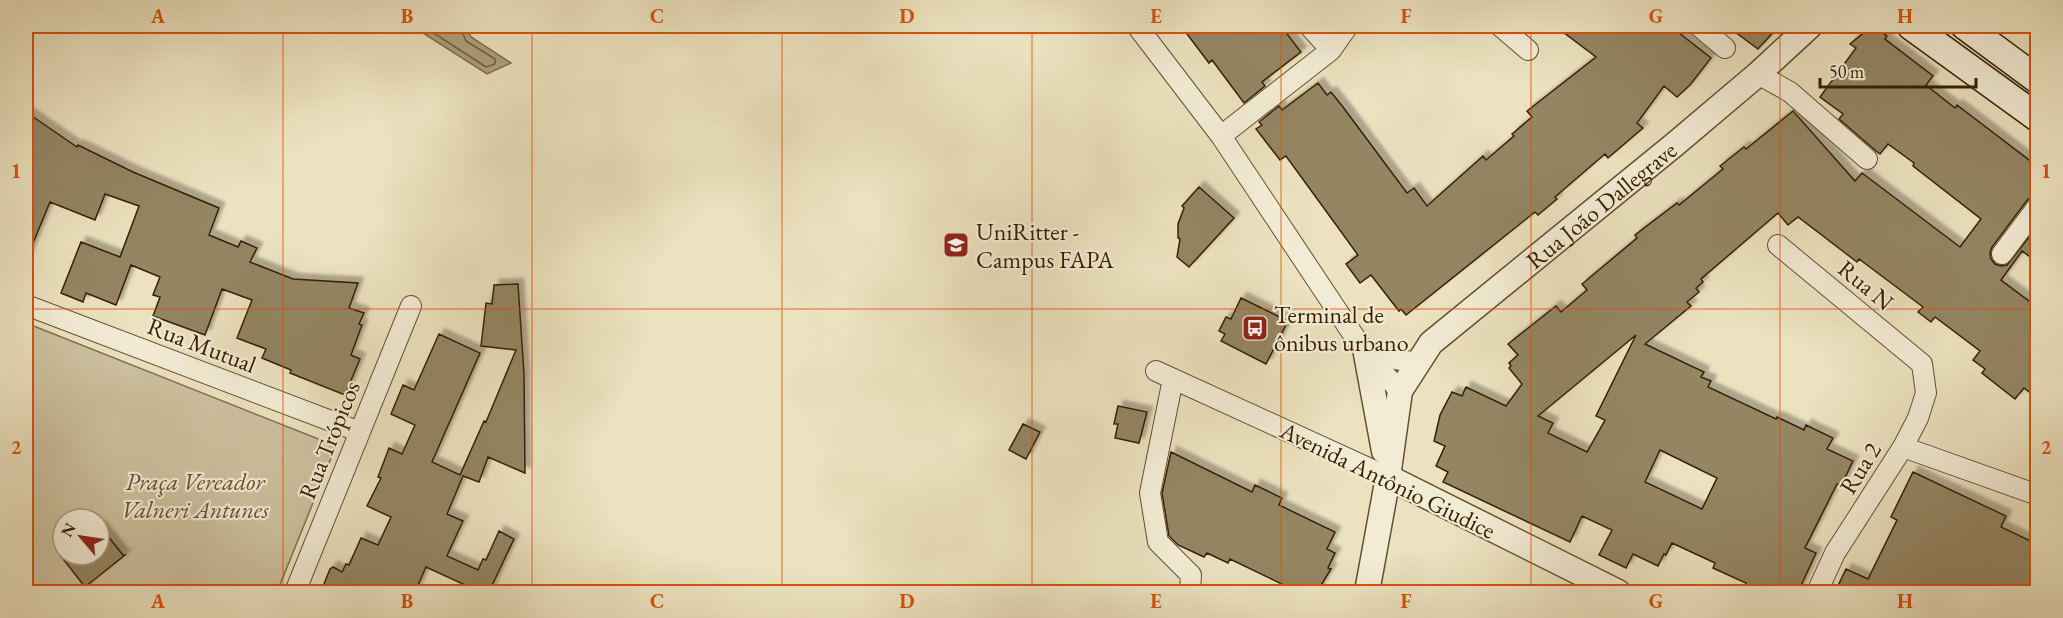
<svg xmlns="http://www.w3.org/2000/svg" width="2063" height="618" viewBox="0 0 2063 618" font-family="'EB Garamond',serif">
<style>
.green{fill:#cdc19f;stroke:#817050;stroke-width:1.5;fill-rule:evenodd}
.water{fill:#aea07e;stroke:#7e6d4c;stroke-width:1.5}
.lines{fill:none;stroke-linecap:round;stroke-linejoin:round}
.shore{stroke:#726040;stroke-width:1.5}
.building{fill:#948564;stroke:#352001;stroke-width:1.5;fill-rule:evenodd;filter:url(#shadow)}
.minor-casing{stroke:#635030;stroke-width:22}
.tertiary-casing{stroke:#635030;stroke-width:27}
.secondary-casing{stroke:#352001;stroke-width:30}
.minor{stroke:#f3ecd5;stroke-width:20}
.tertiary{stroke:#f3ecd5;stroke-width:24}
.secondary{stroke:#f3ecd5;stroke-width:27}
.grid{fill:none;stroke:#d6530b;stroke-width:1.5;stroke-opacity:0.55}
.labels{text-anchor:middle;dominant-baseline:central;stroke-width:4.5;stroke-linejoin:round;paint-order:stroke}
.street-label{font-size:24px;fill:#352001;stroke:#f3ecd5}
.poi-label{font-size:24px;fill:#352001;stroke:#f3ecd5;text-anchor:start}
.park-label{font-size:24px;font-style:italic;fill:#635030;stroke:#f3ecd5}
.neatline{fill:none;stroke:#d6530b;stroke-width:2}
.grid-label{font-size:20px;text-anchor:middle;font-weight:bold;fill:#d6530b}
</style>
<defs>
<filter id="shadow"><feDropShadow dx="5.5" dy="-5.5" stdDeviation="1.5" flood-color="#0004"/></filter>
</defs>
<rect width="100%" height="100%" fill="#ece2bf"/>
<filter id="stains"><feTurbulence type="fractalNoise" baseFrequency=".00333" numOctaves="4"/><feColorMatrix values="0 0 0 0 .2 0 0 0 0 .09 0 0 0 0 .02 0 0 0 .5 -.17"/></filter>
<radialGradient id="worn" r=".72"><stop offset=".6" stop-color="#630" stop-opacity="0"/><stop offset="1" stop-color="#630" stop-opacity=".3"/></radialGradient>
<!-- green -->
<path class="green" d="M 26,323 L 336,446 L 277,592 L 26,592 ZM 63,519 L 99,519 L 99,555 L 63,555 Z"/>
<!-- water -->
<path class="water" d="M 412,26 L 465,26 L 471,37 L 511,63 L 487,74 Z"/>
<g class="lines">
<!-- shore -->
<path class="shore" d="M 423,26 L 486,67 L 495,64 L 495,59 L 466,41 L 460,26"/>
</g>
<!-- building -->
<path class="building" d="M 1181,26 L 1281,26 L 1301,52 L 1262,82 L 1265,86 L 1244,103 L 1212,60 L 1209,63 Z
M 1555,26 L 1670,26 L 1711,58 L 1690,85 L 1677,97 L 1664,86 L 1637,123 L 1643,128 L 1608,158 L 1605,154 L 1555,197 L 1557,199 L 1538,215 L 1535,212 L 1406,315 L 1401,309 L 1399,311 L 1371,275 L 1360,283 L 1346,264 L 1358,255 L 1286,156 L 1280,160 L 1256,129 L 1262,125 L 1259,122 L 1279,106 L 1282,110 L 1318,83 L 1327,95 L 1331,92 L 1343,107 L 1407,193 L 1414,188 L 1427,206 L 1483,156 L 1486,160 L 1514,136 L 1512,134 L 1532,117 L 1527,111 L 1596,57 Z
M 1727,26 L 1779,26 L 1758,49 Z
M 1872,26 L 1887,36 L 1885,39 L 1933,76 L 1926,85 L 1955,108 L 1957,105 L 2037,166 L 2037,193 L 2028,199 L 1992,247 L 1990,253 L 1991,259 L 1995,264 L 2001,266 L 2007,265 L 2037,227 L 2037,262 L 2022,251 L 2001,280 L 2037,307 L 2037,398 L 2024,388 L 2015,399 L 1982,373 L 1985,369 L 1973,360 L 1980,351 L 1935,317 L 1931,322 L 1918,312 L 1923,307 L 1859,259 L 1857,262 L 1798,217 L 1788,225 L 1778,213 L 1701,279 L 1703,282 L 1696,288 L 1699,292 L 1687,302 L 1691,306 L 1645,344 L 1704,372 L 1701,377 L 1711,381 L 1708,387 L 1776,419 L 1777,417 L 1804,430 L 1806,425 L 1833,438 L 1827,449 L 1853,461 L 1841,486 L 1837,484 L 1805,548 L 1816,553 L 1798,592 L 1741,592 L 1746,583 L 1713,568 L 1715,563 L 1672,543 L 1666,555 L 1664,554 L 1658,566 L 1633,554 L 1626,568 L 1599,555 L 1612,530 L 1582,516 L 1570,542 L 1443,482 L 1448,472 L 1436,466 L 1445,446 L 1434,441 L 1440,415 L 1452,392 L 1462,396 L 1466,387 L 1506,406 L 1522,384 L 1509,368 L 1511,366 L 1509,363 L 1518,355 L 1508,344 L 1556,306 L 1561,312 L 1587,290 L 1582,284 L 1637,238 L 1635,235 L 1677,203 L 1679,205 L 1723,169 L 1720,166 L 1744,147 L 1746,149 L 1793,111 L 1855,181 L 1862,173 L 1960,247 L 1981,219 L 1913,166 L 1914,163 L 1888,144 L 1880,154 L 1876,151 L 1839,119 L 1843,114 L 1820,97 L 1856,48 L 1850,44 ZM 1636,335 L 1596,416 L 1605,420 L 1587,452 L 1548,433 L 1553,423 L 1538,416 ZM 1660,450 L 1717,478 L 1702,509 L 1645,482 Z
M 26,112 L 77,147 L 78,145 L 133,172 L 219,208 L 209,235 L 238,247 L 241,241 L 257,248 L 250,262 L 293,279 L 358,283 L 349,308 L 364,313 L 359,324 L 362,325 L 351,355 L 360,359 L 345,395 L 290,373 L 291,370 L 262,358 L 266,349 L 237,338 L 252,300 L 222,289 L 205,335 L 153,316 L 160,297 L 153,295 L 160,277 L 131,265 L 116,305 L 86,293 L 83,302 L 61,293 L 81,242 L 120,257 L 139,206 L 105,194 L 95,220 L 50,202 L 26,260 Z
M 1199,187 L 1234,218 L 1189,267 L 1177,257 L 1180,239 L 1178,238 L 1178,224 L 1184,208 L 1182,206 Z
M 518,284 L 524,374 L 525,473 L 488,457 L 479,482 L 463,476 L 447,514 L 463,521 L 447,556 L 478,570 L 483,559 L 486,560 L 499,531 L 514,539 L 489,592 L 459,592 L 463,584 L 426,567 L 415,592 L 331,592 L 322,589 L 330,569 L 333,567 L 342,572 L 346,564 L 349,565 L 361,538 L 378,545 L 391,517 L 367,506 L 381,478 L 378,477 L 389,448 L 402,454 L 415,425 L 391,414 L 403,385 L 414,390 L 439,334 L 480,353 L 432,462 L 460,475 L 484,421 L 486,422 L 516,350 L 481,346 L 486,303 L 492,304 L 494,285 Z
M 1241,298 L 1288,321 L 1266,364 L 1221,341 L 1225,334 L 1219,331 L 1226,317 L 1231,319 Z
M 1118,406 L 1147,412 L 1139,443 L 1115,438 L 1118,424 L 1114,424 Z
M 1023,424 L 1040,432 L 1026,459 L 1009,450 Z
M 1171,452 L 1252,492 L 1255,485 L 1282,498 L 1279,505 L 1335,532 L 1327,549 L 1335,553 L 1328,568 L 1331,569 L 1317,592 L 1285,592 L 1288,587 L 1230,559 L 1228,563 L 1207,553 L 1204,557 L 1178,545 L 1169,536 L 1162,493 Z
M 1913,472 L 2006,516 L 2001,527 L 2037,544 L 2037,592 L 1835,592 L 1846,569 L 1868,579 L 1897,520 L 1891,517 Z
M 99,525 L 123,555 L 125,555 L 85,587 L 60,555 L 99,555 Z"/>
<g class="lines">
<!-- minor casing -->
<g class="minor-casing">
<path id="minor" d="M 1137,26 L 1221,136 L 1366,354 L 1400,391
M 1309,26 L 1331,50
M 1500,26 L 1528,50
M 1699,26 L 1725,48
M 1758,74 L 1790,92 L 1867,159
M 1221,136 L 1331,50 L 1348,26
M 1778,245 L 1922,364 L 1926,393 L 1918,418 L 1903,447 L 1835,553 L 1817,592
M 2002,254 L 2038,206
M 26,305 L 360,432
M 1366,354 L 1418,363
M 1156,371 L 1388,477
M 1173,379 L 1150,493 L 1158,542 L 1191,575 L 1190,592
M 1903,447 L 2038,495
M 295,592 L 411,306"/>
</g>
<!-- tertiary casing -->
<g class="tertiary-casing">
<g id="tertiary">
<path d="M 1366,354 L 1384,451"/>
<path d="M 1388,477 L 1618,592"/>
<path id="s1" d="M 1367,592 L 1388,477 L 1400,391 L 1431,343 L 1674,145 L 1758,74 L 1810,26"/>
</g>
</g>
<!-- secondary casing -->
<g class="secondary-casing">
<path id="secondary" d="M 1911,26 L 2038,118
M 1965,26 L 2038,80"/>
</g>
<!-- minor -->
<use href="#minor" class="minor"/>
<!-- tertiary -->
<use href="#tertiary" class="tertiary"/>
<!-- secondary -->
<use href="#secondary" class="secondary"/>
</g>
<!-- grid -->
<path class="grid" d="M 283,26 L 283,592M 532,26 L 532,592M 782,26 L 782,592M 1032,26 L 1032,592M 1281,26 L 1281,592M 1531,26 L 1531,592M 1780,26 L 1780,592M 26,309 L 2038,309"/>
<!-- icons -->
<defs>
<g id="university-square" transform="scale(1.35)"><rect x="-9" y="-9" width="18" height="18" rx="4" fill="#8f2418" stroke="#f3ecd5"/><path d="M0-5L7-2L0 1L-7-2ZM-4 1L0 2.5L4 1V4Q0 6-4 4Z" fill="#fff"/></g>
<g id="bus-square" transform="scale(1.35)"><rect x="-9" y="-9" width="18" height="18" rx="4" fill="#8f2418" stroke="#f3ecd5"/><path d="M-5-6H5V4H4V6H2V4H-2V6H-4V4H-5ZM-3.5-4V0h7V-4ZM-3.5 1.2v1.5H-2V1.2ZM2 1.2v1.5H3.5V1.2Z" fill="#fff"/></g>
</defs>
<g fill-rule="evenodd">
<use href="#university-square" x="956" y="245"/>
<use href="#bus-square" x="1255" y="328"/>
</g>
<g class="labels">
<!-- street labels -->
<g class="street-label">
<text stroke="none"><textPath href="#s1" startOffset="480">Rua João Dallegrave</textPath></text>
<text transform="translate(1866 285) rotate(40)">Rua N</text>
<text transform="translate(202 345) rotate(21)">Rua Mutual</text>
<text transform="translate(329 440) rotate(-68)">Rua Trópicos</text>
<text transform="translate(1860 468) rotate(-58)">Rua 2</text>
<text transform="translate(1388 480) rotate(26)">Avenida Antônio Giudice</text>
</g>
<!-- poi labels -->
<g class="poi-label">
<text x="976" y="231">UniRitter -<tspan x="976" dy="28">Campus FAPA</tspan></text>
<text x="1274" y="314">Terminal de<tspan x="1274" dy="28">ônibus urbano</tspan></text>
</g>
<!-- park labels -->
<g class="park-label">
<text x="195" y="481">Praça Vereador<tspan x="195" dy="28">Valneri Antunes</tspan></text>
</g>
</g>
<!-- margin -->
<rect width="2063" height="618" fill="none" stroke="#ece2bf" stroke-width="66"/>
<!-- north arrow -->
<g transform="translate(81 537) rotate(299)"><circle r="28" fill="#f3ecd5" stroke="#a79a80" stroke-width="1.5"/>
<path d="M0-4.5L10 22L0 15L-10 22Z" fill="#8f2418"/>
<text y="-9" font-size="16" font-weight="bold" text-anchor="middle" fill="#352001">N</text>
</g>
<!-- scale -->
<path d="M1820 78v9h156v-9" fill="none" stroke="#352001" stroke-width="3"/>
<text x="1829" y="78" font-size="18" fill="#352001" stroke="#f3ecd5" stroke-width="4.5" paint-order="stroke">50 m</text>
<rect x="33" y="33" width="1997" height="552" class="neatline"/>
<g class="grid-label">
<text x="158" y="23">A</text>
<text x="407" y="23">B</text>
<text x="657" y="23">C</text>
<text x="907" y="23">D</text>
<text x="1156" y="23">E</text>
<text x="1406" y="23">F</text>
<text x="1656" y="23">G</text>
<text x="1905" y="23">H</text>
<text x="16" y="178">1</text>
<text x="2046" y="178">1</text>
<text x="16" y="454">2</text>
<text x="2046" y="454">2</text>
<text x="158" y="608">A</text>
<text x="407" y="608">B</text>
<text x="657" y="608">C</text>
<text x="907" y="608">D</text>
<text x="1156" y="608">E</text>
<text x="1406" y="608">F</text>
<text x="1656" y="608">G</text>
<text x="1905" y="608">H</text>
</g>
<rect width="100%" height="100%" filter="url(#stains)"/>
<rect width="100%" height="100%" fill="url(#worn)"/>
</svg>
